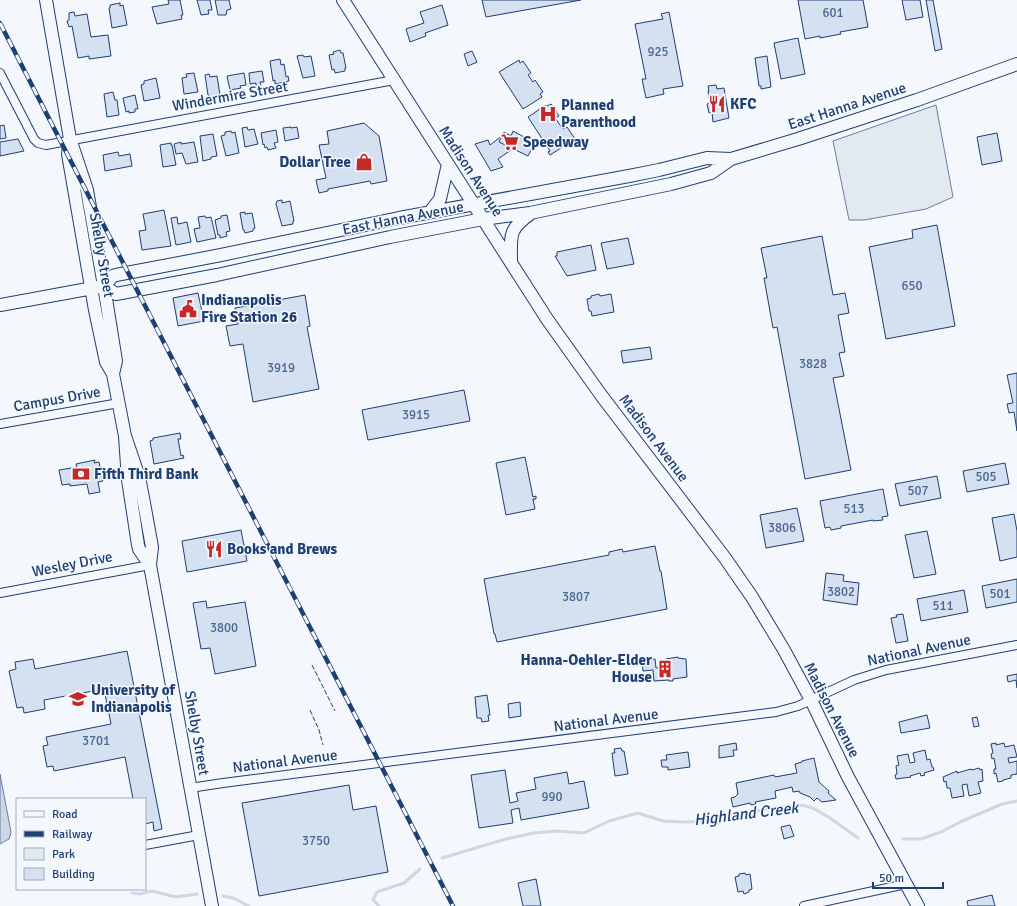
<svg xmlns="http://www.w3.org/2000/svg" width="1017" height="906" viewBox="0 0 1017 906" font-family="Signika,sans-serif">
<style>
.green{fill:#e3e9f0;stroke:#687fa3}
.water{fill:#cfd7e4;stroke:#687fa3}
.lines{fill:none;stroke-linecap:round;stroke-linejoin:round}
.stream{stroke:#cfd7e4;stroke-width:3}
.building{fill:#d5e0f0;stroke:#1d3f73}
.street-casing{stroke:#1d3f73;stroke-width:10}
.secondary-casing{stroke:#1d3f73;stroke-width:14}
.street{stroke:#f4f7fb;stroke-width:8}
.secondary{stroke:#f4f7fb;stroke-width:12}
.rail-casing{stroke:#1d3f73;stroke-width:4.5}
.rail{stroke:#f4f7fb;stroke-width:3;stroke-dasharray:9;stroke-linecap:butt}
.fence{stroke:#1d3f73;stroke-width:1;stroke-dasharray:5 2;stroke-linecap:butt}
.labels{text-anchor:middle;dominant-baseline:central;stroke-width:3;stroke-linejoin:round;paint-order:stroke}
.number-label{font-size:13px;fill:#4b6792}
.street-label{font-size:15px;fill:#1d3f73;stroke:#f4f7fb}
.poi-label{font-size:15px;font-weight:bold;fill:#1d3f73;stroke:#f4f7fb;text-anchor:start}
.water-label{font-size:16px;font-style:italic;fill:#1d3f73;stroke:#f4f7fb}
</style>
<rect width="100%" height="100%" fill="#f4f7fb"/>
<!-- green -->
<path class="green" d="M 936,105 L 953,197 L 926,209 L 864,220 L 849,220 L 833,141 Z"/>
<!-- water -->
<path class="water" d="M 0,774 L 11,832 L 9,839 L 0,844 Z"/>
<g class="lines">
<!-- stream -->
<path class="stream" d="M 903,839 L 921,839 L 941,832 L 960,822 L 1002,804 L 1017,801
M 442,858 L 506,839 L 534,833 L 557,831 L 584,833 L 609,821 L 638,813 L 663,821 L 683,822 L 711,821 L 771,808 L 802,805 L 813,808 L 830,818 L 858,838
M 132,893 L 140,894 L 152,891 L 176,897 L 197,894
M 223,896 L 233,898 L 249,906
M 379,906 L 373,900 L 377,892 L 404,883 L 420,869"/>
</g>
<!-- building -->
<path class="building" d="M 168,0 L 180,0 L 183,15 L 181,15 L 182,19 L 157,24 L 152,7 L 169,4 Z
M 197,0 L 210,0 L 212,10 L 208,10 L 209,14 L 201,15 Z
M 215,0 L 229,0 L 231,9 L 227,10 L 226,15 L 218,15 Z
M 482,0 L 581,0 L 486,17 Z
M 798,0 L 863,0 L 868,27 L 840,32 L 841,34 L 820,38 L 820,36 L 805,39 Z
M 902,0 L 920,0 L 923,17 L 906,20 Z
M 926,0 L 933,0 L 942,49 L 935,51 Z
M 120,3 L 120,6 L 123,5 L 127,25 L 112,28 L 109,8 L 110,8 L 110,5 Z
M 442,5 L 448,25 L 425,33 L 426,36 L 410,42 L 406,29 L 424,23 L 420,12 Z
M 74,12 L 75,16 L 87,14 L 91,37 L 108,35 L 111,56 L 89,59 L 89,56 L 78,58 L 72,26 L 69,27 L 67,21 L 69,20 L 69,13 Z
M 669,12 L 683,86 L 663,89 L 664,94 L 646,98 L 642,79 L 646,79 L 635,24 L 663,19 L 661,14 Z
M 798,38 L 805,74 L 781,79 L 774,43 Z
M 340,50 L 341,53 L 343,53 L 346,68 L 345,68 L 345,71 L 335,73 L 334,69 L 332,70 L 329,55 L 334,54 L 333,52 Z
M 472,51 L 477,62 L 468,66 L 464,54 Z
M 303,55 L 304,57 L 311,56 L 315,76 L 303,78 L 297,56 Z
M 767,56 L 771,87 L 761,89 L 761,86 L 759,86 L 755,58 Z
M 280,59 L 281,65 L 284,64 L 286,77 L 288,76 L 289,81 L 275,84 L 275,80 L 273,81 L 270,61 Z
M 519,60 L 520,63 L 523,61 L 531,73 L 528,75 L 533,82 L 535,80 L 543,92 L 540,94 L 542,97 L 523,109 L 499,72 Z
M 262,71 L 264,82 L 260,82 L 261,85 L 256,86 L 256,83 L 250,84 L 249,73 Z
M 194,73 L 198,92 L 184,94 L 182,78 L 187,77 L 186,74 Z
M 244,73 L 246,85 L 240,86 L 241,88 L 230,90 L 227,76 Z
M 209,74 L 210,77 L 217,76 L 220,95 L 210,97 L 208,95 L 205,75 Z
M 156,78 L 160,98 L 144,101 L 141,85 L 144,84 L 144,81 Z
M 716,85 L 717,89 L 724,88 L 729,118 L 713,122 L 712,112 L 709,113 L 707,104 L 710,103 L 708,91 L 709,91 L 708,86 Z
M 113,92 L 115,100 L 117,100 L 119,115 L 107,117 L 104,94 Z
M 135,95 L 138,109 L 135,109 L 135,112 L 129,113 L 129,111 L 126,112 L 123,98 Z
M 551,104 L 559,116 L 555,118 L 563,129 L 567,127 L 575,139 L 550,155 L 548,152 L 550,151 L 528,117 L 546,105 L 547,106 Z
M 364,123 L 379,136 L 387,181 L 371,184 L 370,181 L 328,189 L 328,191 L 319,193 L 316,180 L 326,178 L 319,145 L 329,144 L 327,131 Z
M 4,125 L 6,138 L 0,139 L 0,126 Z
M 247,127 L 248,130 L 254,129 L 258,144 L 245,147 L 242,128 Z
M 291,127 L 291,128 L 297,127 L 299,138 L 285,141 L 283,128 Z
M 276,130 L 278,142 L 274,143 L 276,148 L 268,150 L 267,147 L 265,148 L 264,144 L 263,145 L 261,133 Z
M 231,131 L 232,133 L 235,132 L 239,153 L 226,156 L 221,136 L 225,135 L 225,132 Z
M 513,131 L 535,143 L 528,156 L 499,142 L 504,132 L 511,136 Z
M 997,133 L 1002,161 L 982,165 L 977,137 Z
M 213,134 L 217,156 L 211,157 L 211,159 L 203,161 L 200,136 Z
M 502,136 L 511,150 L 498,159 L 503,167 L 491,171 L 475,144 L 488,140 L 490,145 Z
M 18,139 L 24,151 L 0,156 L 0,142 Z
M 181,142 L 181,144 L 194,142 L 198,162 L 186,164 L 182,153 L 176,154 L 174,144 Z
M 171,143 L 171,145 L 172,145 L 176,165 L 163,167 L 160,145 Z
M 118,152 L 119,156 L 130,154 L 132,166 L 105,171 L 103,155 Z
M 282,200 L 282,203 L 290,201 L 294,221 L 293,221 L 293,224 L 282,226 L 276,204 L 277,201 Z
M 164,210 L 171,246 L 142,250 L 139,231 L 146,230 L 143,214 Z
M 245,212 L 245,214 L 252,213 L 255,228 L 253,229 L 253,231 L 245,233 L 244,230 L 243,230 L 240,213 Z
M 227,215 L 230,231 L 226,232 L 227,236 L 220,238 L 220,235 L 218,235 L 215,220 L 221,218 L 221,216 Z
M 205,216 L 206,218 L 211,217 L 216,238 L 197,242 L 194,229 L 200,228 L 198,217 Z
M 177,217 L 178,224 L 187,222 L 191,242 L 176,245 L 171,218 Z
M 937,225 L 955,326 L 886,339 L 869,247 L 913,238 L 912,230 Z
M 822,236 L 833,295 L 845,293 L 849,313 L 838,315 L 845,352 L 839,353 L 844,376 L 833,378 L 851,470 L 805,479 L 777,327 L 773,328 L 764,278 L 767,278 L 761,248 Z
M 628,238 L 634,264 L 607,269 L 601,243 Z
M 591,245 L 596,270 L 567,276 L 555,256 L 557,256 L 557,252 Z
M 198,293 L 204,321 L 178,326 L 173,298 Z
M 599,294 L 600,296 L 611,294 L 614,312 L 592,316 L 591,311 L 589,311 L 587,299 L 591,298 L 591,296 Z
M 305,295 L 310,326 L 307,327 L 319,389 L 253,402 L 243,344 L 230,346 L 226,326 L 238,324 L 235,308 Z
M 650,347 L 652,359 L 623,363 L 621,351 Z
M 1017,373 L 1017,431 L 1014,412 L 1009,413 L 1007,404 L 1013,403 L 1007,375 Z
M 464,390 L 470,421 L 368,440 L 362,410 Z
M 180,433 L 181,439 L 178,439 L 181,456 L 183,455 L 184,458 L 154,464 L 150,441 L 153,440 L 153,438 Z
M 525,457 L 533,497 L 536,496 L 536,499 L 533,499 L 535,509 L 506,515 L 496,463 Z
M 95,460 L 94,463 L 99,462 L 103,481 L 98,482 L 100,492 L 89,494 L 87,484 L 70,486 L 70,484 L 62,485 L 59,470 L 77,467 L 76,464 Z
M 1005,463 L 1009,484 L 967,492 L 963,471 Z
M 937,476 L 941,498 L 900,506 L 895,484 Z
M 883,489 L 888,516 L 882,517 L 883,520 L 873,521 L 873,520 L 841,526 L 841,528 L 831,530 L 830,527 L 825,528 L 820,501 Z
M 797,508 L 804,541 L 766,548 L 760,515 Z
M 1014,514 L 1017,531 L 1017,557 L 1000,561 L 992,518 Z
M 241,530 L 247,561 L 187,572 L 182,541 Z
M 927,531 L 936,574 L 914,578 L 905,535 Z
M 655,546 L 660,571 L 661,571 L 667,609 L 497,642 L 495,634 L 494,634 L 484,579 L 609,555 L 609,552 L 622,549 L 623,552 Z
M 826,573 L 844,575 L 843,581 L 859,583 L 857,605 L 823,600 Z
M 1017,579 L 1017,602 L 986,608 L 982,586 Z
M 964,590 L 968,612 L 921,621 L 917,599 Z
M 206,601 L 207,608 L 245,602 L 256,666 L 215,674 L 210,648 L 201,649 L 193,603 Z
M 903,614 L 908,641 L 896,643 L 891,618 L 897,617 L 896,615 Z
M 127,651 L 162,829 L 154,831 L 153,822 L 145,824 L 145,799 L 133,799 L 125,757 L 54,771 L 53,766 L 47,767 L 43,746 L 48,745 L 46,737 L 111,724 L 104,689 L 44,700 L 45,709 L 24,713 L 23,707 L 17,708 L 9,671 L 16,669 L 15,662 L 33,659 L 35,669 Z
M 678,657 L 678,658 L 686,659 L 687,677 L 673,679 L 673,681 L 669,681 L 669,680 L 654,681 L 653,670 L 643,671 L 642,660 L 655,659 L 656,668 L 666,667 L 666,659 Z
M 1017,674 L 1017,688 L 1016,680 L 1008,682 L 1007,676 Z
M 487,695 L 490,715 L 488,715 L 489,721 L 482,722 L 481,718 L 477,718 L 475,697 Z
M 520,702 L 521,716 L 509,718 L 508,704 Z
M 927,715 L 930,728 L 901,733 L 899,722 Z
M 977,717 L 979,726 L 974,727 L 972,718 Z
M 736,743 L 737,750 L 733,750 L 734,756 L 719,758 L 719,746 Z
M 996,743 L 996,745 L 1004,743 L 1005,747 L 1014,745 L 1017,757 L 1008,758 L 1009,763 L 1017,761 L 1017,774 L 1011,775 L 1011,778 L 1003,780 L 1003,781 L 998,782 L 996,773 L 994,774 L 994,769 L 996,769 L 994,758 L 992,759 L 991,754 L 993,753 L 991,744 Z
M 621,748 L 622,751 L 624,751 L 628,774 L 615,776 L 612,753 L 615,753 L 614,749 Z
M 925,750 L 927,760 L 930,759 L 932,767 L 933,767 L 934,770 L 924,773 L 925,775 L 921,776 L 920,773 L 910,776 L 911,777 L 896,779 L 895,775 L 897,774 L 896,766 L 899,765 L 897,756 L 908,754 L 910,763 L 915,762 L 913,753 Z
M 688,752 L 690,767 L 668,770 L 668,767 L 662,767 L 661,760 L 667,760 L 666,755 Z
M 814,758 L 819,782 L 829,791 L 828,793 L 836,800 L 822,802 L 817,798 L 814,801 L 810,797 L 800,793 L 799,791 L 793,792 L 792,787 L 775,791 L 776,798 L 755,802 L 756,804 L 751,805 L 750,803 L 733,807 L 731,798 L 735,797 L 738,794 L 736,783 L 774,775 L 775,777 L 797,773 L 795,764 L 802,762 L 802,761 Z
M 979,768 L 980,770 L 982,769 L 983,781 L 978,782 L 981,793 L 969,796 L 967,784 L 962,785 L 964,796 L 952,798 L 950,788 L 947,788 L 946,781 L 944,782 L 943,777 L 957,771 L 957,773 L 971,769 L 972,770 Z
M 505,770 L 510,803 L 518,801 L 516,793 L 536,789 L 534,778 L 567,772 L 569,784 L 584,781 L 589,808 L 521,820 L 519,808 L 511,810 L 513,823 L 479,828 L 471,775 Z
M 349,785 L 353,810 L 376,806 L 388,872 L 259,896 L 242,803 Z
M 790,825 L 794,836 L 784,839 L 781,827 Z
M 745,873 L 746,875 L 750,874 L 752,889 L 749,890 L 749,892 L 744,894 L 743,891 L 738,892 L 735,877 L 739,876 L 739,874 Z
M 536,879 L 541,906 L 523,906 L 518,883 Z
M 992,895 L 995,906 L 968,906 L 967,901 Z"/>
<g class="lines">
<!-- street casing -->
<g class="street-casing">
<path id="street" d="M 0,73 L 34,139 L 38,143 L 46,145 L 394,80
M 0,424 L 119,403
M 0,593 L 150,565
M 190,788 L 223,783 L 776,712 L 798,706 L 854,680 L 886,670 L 1017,645
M 145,845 L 199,835
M 804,906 L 906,884"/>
</g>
<!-- secondary casing -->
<g class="secondary-casing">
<path id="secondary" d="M 46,0 L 70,139 L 87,190 L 104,286 L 116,361 L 113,374
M 343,0 L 547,319 L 601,395 L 725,558 L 752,597 L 784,650 L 811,700 L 848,777 L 918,906
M 70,139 L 68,154 L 95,310 L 106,362 L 113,374 L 125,436 L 128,480 L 138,545 L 139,549 L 150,565
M 430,212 L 440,199 L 448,164
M 511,261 C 511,235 508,230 530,214
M 104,286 L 116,294 L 217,275 L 390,237 L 483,219 L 530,213 L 671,184 L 711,173 L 731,159 L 798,139 L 917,100 L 1017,64
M 0,305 L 104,286 L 113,276 L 116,275 L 221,255 L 399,218 L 629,176 L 659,170 L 707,158 L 731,159
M 125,436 L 139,477 L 144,503 L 152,547 L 150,565 L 212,906"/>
</g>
<!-- street -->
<use href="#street" class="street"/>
<!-- secondary -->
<use href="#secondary" class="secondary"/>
<!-- rail casing -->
<g class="rail-casing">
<path id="rail" d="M 0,23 L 453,906"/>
</g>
<!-- rail -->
<use href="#rail" class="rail"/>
<!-- fence -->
<path class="fence" d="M 312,665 L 335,711
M 310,710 L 319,730 L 323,745"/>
</g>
<!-- icons -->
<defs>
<g id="restaurant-bare" transform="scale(1.38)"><path d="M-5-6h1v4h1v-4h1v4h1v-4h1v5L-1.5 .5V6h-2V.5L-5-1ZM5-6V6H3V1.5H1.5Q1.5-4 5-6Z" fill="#c62828" stroke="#f4f7fb" stroke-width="2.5" paint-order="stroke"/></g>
<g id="hospital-bare" transform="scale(1.38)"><path d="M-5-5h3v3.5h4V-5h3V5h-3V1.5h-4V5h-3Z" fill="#c62828" stroke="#f4f7fb" stroke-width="2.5" paint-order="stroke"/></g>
<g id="supermarket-bare" transform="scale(1.38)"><path d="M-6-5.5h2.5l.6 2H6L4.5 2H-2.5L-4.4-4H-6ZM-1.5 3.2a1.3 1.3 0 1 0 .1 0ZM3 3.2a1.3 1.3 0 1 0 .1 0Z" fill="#c62828" stroke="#f4f7fb" stroke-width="2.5" paint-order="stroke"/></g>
<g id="shop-bare" transform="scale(1.38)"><path d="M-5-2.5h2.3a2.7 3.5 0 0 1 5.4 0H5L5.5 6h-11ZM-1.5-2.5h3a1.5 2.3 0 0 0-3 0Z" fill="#c62828" stroke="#f4f7fb" stroke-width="2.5" paint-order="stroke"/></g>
<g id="civic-bare" transform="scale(1.38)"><path d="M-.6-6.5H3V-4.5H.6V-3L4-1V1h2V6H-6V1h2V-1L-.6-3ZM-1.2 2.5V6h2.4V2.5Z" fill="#c62828" stroke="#f4f7fb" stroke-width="2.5" paint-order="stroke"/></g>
<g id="bank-bare" transform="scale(1.38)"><path d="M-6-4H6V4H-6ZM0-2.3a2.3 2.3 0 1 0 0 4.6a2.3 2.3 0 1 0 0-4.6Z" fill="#c62828" stroke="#f4f7fb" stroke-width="2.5" paint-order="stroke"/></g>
<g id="building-bare" transform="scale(1.38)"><path d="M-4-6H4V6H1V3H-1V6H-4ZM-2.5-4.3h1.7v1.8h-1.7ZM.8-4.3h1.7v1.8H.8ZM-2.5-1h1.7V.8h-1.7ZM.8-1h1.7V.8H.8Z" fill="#c62828" stroke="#f4f7fb" stroke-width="2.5" paint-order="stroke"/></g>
<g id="university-bare" transform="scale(1.38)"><path d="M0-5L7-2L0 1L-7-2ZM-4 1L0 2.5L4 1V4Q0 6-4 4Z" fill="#c62828" stroke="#f4f7fb" stroke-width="2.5" paint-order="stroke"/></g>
</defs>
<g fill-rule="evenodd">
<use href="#restaurant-bare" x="717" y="104"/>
<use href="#hospital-bare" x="548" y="114"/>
<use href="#supermarket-bare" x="510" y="142"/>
<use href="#shop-bare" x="364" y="162"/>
<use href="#civic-bare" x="188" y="309"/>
<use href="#bank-bare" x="81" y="474"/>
<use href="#restaurant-bare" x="214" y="549"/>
<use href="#building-bare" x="665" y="669"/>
<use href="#university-bare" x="78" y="699"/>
</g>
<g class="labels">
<!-- number labels -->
<g class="number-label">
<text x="833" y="13">601</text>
<text x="658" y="52">925</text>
<text x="912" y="286">650</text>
<text x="813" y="364">3828</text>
<text x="281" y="368">3919</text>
<text x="416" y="415">3915</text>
<text x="986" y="477">505</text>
<text x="918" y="491">507</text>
<text x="854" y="509">513</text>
<text x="782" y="528">3806</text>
<text x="841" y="592">3802</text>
<text x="1000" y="594">501</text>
<text x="576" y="597">3807</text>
<text x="943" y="606">511</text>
<text x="224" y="628">3800</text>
<text x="96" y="741">3701</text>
<text x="552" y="797">990</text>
<text x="316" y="841">3750</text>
</g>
<!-- street labels -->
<g class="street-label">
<text transform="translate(230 96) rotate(-10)">Windermire Street</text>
<text transform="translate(847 106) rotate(-18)">East Hanna Avenue</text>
<text transform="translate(471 171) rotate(57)">Madison Avenue</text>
<text transform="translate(403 218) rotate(-11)">East Hanna Avenue</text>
<text transform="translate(102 255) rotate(80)">Shelby Street</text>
<text transform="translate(57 399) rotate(-10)">Campus Drive</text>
<text transform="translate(654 438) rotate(53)">Madison Avenue</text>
<text transform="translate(72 564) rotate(-11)">Wesley Drive</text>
<text transform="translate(919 650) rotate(-12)">National Avenue</text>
<text transform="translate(832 710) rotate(63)">Madison Avenue</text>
<text transform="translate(606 720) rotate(-7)">National Avenue</text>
<text transform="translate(197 733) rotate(80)">Shelby Street</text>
<text transform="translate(285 761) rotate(-7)">National Avenue</text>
</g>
<!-- poi labels -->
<g class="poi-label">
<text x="730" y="104">KFC</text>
<text x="561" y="105">Planned<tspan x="561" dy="17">Parenthood</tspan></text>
<text x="523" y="142">Speedway</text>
<text x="351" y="162" text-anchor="end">Dollar Tree</text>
<text x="201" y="300">Indianapolis<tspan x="201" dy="17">Fire Station 26</tspan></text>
<text x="94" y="474">Fifth Third Bank</text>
<text x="227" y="549">Books and Brews</text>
<text x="652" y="660" text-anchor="end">Hanna-Oehler-Elder<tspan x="652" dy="17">House</tspan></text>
<text x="91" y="690">University of<tspan x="91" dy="17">Indianapolis</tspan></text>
</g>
<!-- water labels -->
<g class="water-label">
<text transform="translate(746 814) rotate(-7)">Highland Creek</text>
</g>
</g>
<!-- legend -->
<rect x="16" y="798" width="130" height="92" fill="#f4f7fb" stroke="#9eadc5"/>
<rect x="24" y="811" width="20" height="6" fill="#f4f7fb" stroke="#9eadc5"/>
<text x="52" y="818" font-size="12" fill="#1d3f73">Road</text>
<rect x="24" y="831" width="20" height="6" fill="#1d3f73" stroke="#9eadc5"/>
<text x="52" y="838" font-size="12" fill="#1d3f73">Railway</text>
<rect x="24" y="848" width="20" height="12" fill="#e3e9f0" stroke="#9eadc5"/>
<text x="52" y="858" font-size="12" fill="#1d3f73">Park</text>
<rect x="24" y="868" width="20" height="12" fill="#d5e0f0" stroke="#9eadc5"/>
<text x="52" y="878" font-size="12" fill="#1d3f73">Building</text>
<!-- scale -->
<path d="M873 882v6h70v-6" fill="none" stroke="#1d3f73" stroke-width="2"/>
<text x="879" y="882" font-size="12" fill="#1d3f73" stroke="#f4f7fb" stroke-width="3" paint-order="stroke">50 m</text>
</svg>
